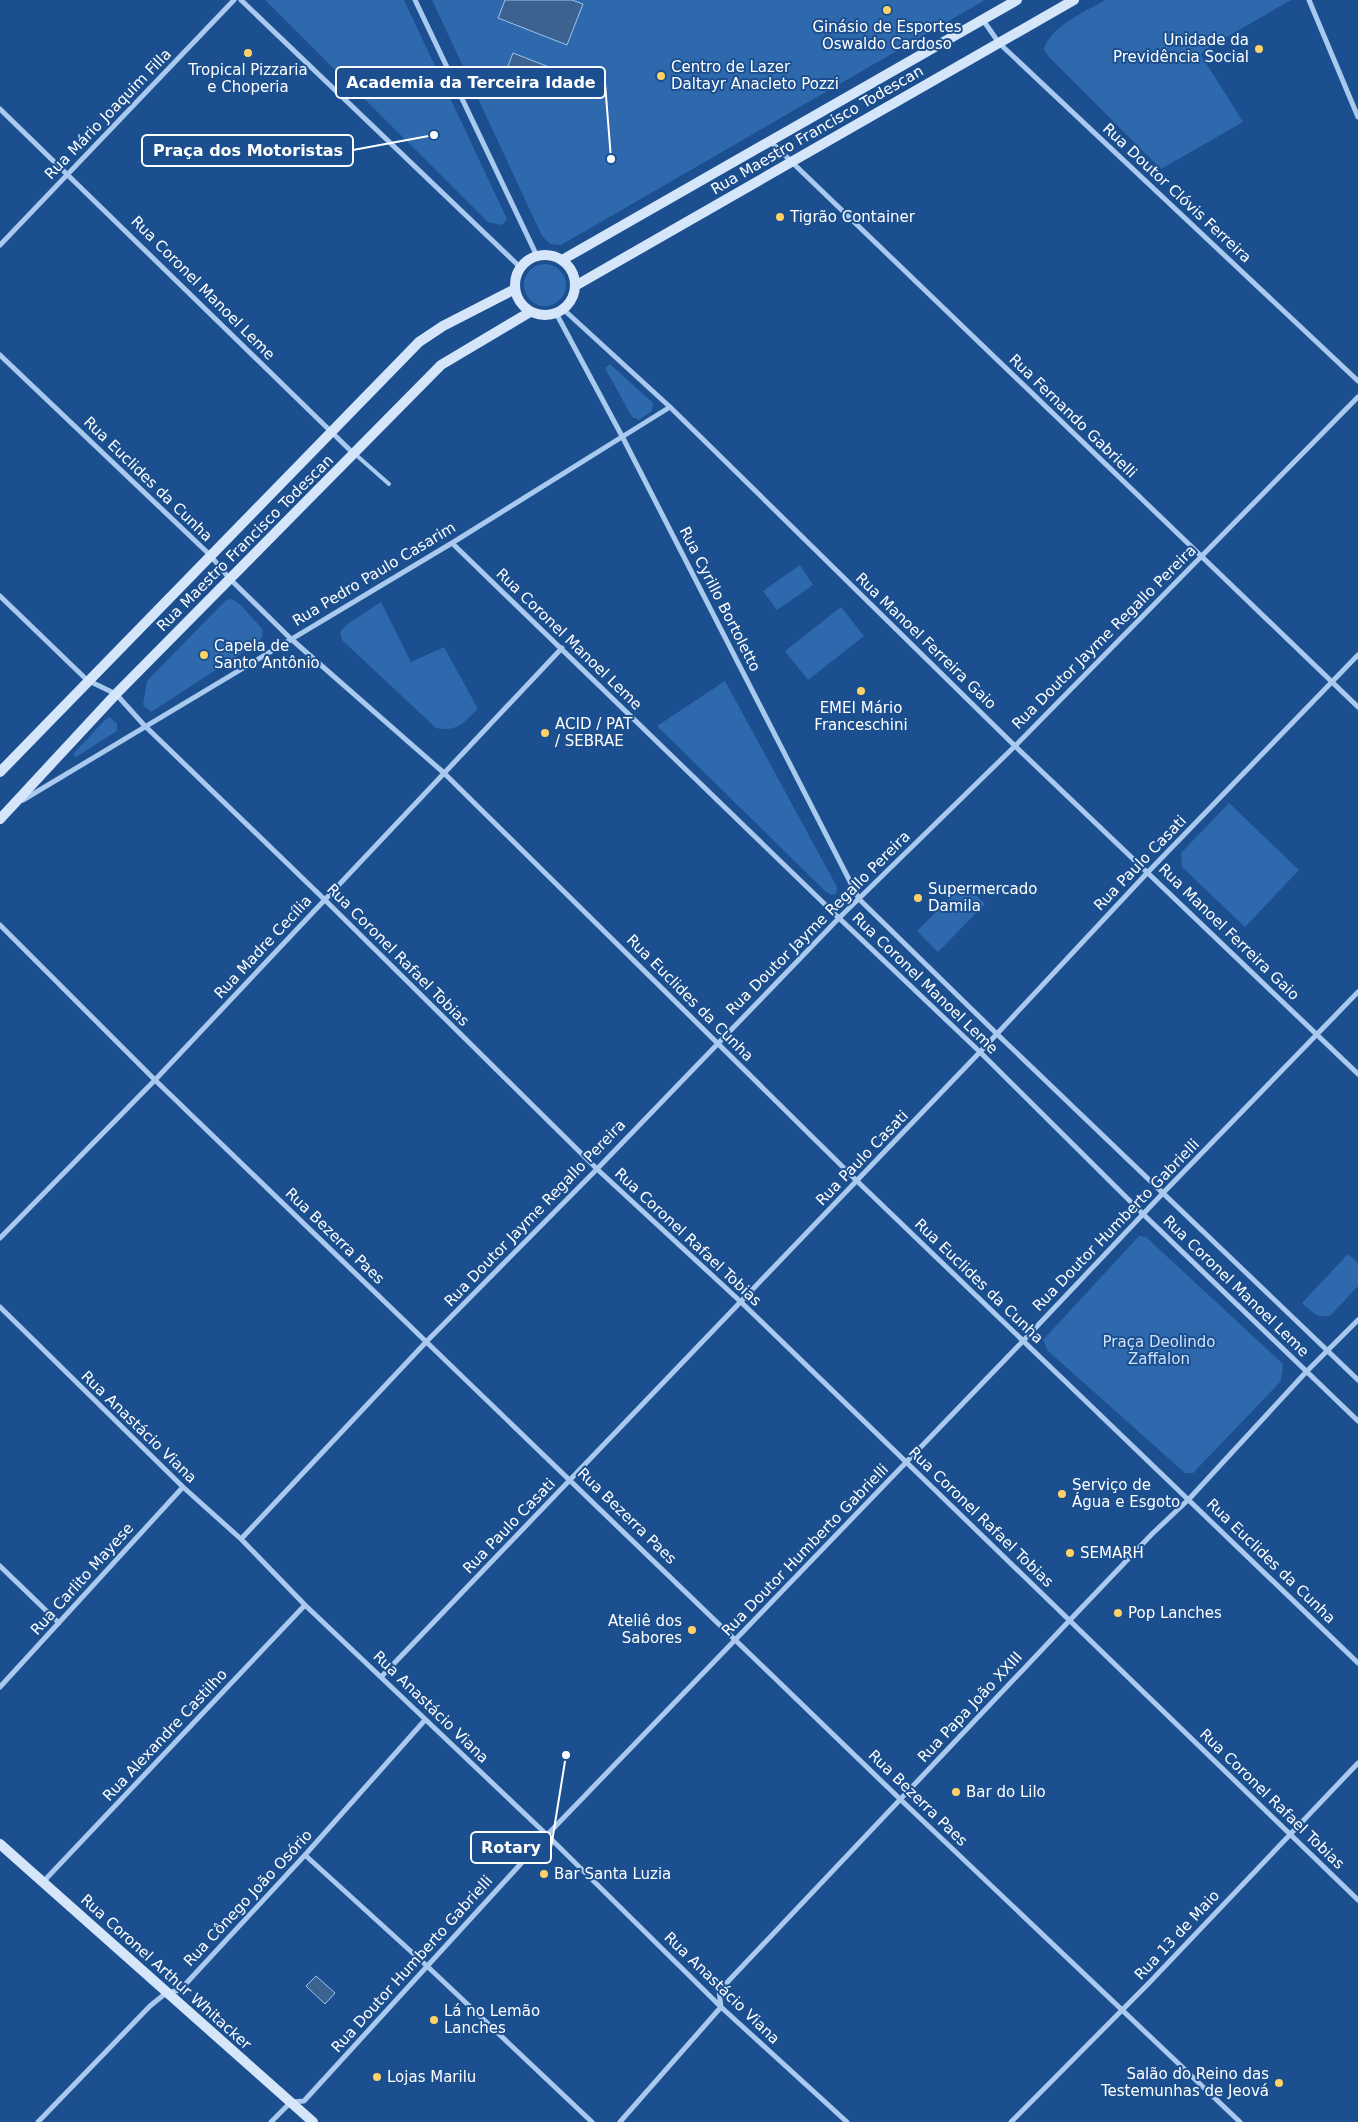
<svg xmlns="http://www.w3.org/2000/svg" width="1358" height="2122" viewBox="0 0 1358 2122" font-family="'DejaVu Sans',sans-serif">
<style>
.green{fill:#2e69ad}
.water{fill:#3c6290;stroke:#9cc4f0}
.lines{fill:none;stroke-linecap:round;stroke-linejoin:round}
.service{stroke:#a9c9ee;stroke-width:4}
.minor{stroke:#a9c9ee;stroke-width:5}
.secondary{stroke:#d6e6fa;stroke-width:10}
.poi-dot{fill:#ffd166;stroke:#1b4f8f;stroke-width:2}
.labels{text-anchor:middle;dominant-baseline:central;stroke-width:4;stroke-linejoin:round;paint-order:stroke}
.poi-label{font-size:15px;fill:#fff;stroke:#1b4f8f;text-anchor:start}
.street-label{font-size:15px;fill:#fff;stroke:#1b4f8f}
.park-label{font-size:15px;fill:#cfe3fa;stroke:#1b4f8f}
.leader{fill:none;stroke:#fff;stroke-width:2}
.callout-dot{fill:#fff;stroke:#1b4f8f;stroke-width:2}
.callout{fill:#1b4f8f;stroke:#fff;stroke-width:2}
.callout-label{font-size:16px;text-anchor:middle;font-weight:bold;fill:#fff}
</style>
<rect width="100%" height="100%" fill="#1b4f8f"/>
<!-- green -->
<path class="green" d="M 265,0 L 404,0 L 507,219 L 502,225 L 488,222 Z
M 432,0 L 985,0 L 561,245 L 550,244 L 542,236 Z
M 1105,0 L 1291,0 L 1204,50 L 1201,55 L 1243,122 L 1161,169 L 1049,57 L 1044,49 C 1052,25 1085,12 1105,0 Z
M524 285a21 21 0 1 1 42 0a21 21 0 1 1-42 0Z
M 610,364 L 653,403 L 652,411 L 639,420 L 632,417 L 605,368 Z
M 800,565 L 813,585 L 777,610 L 763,591 Z
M 232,599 L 241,605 L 262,629 C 264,636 261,639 256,644 L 151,712 L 143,705 L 147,681 L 226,600 Z
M 381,602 L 411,662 L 444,647 L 478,709 C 462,723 459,732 436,728 L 342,640 L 340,632 L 346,625 Z
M 841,607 L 864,636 L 808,680 L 785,651 Z
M 725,681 L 837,887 L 836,894 L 831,895 L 824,890 L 657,726 Z
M 110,717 L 117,724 L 117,731 L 76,757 L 73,754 L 106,719 Z
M 1229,803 L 1299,870 L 1245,927 L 1182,867 L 1181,853 Z
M 964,884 L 985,904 L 938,952 L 917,931 Z
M 1139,1236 L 1146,1237 L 1283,1364 L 1281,1381 L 1193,1473 L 1185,1473 L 1048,1351 L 1043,1340 Z
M 1348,1254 L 1358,1263 L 1358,1286 L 1331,1315 C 1318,1320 1311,1311 1302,1303 Z"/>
<!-- water -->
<path class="water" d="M 505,0 L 572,0 L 583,4 L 567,45 L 498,18 Z
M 513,53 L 549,67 L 539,93 L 503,79 Z
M 316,1976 L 335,1993 L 325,2004 L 306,1986 Z"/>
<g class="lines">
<!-- service -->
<path class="service" d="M 355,454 L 389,484"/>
<!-- minor -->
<path class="minor" d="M 241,0 L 521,268
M 415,0 L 537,256
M 1309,0 L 1358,117
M 983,20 L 999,43 L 1358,381
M 0,109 L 354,454
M 771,142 L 1358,707
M 0,245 L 234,0
M 563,309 L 670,407 L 1015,746 L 1358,1074
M 556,313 L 623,438 L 859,899 L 997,1034 L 1358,1380
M 0,355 L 210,555 L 229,578 L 290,638 L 444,773 L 857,1181 L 1358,1663
M 452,543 L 839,918 L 980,1052 L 1143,1214 L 1358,1421
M 0,596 L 87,680 L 116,694 L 144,725 L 324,899 L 597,1169 L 741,1302 L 1358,1900
M 23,800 L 452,543 L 670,407
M 0,925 L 155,1080 L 901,1800 L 1240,2122
M 0,1238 L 155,1080 L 562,648
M 0,1307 L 183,1487 L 241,1539 L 305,1605 L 547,1835 L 721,2007 L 847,2122
M 241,1539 L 427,1341 L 597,1169 L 839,918 L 1015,746 L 1358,397
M 0,1566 L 59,1623
M 382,1676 L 980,1052 L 1148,872 L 1358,655
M 0,1687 L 183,1487
M 305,1855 L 427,1966 L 592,2122
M 43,1882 L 305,1605
M 38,2122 L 150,2006 L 166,1993 L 180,1990 L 305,1855 L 425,1720
M 271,2122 L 291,2102 L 304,2101 L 547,1835 L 1023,1341 L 1163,1193 L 1358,992
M 620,2122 L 721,2007 L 719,1991 L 1069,1621 L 1152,1534 L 1189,1499 L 1307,1371 L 1358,1320
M 1011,2122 L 1149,1983 L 1358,1763"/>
<!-- secondary -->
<path class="secondary" d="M515 285a30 30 0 1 1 60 0a30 30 0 1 1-60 0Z
M 562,260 L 1017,0
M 575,286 L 1074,0
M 0,772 L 419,342 L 443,326 L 515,289
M 0,819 L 116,694 L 441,365 L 530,312
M 0,1844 L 313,2122"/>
</g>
<!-- markers -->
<g class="poi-dot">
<circle cx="887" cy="10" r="5"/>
<circle cx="1259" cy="49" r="5"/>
<circle cx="248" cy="53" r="5"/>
<circle cx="661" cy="76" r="5"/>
<circle cx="780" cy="217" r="5"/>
<circle cx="204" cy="655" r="5"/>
<circle cx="861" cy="691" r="5"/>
<circle cx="545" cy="733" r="5"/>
<circle cx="918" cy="898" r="5"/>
<circle cx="1062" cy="1494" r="5"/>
<circle cx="1070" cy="1553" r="5"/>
<circle cx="1118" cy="1613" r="5"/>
<circle cx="692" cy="1630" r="5"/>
<circle cx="956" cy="1792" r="5"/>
<circle cx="544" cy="1874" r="5"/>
<circle cx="434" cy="2020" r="5"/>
<circle cx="377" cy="2077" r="5"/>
<circle cx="1279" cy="2083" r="5"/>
</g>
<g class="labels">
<!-- poi labels -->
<g class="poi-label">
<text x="887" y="27" text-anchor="middle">Ginásio de Esportes<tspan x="887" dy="17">Oswaldo Cardoso</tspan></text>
<text x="1249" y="40" text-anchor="end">Unidade da<tspan x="1249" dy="17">Previdência Social</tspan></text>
<text x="671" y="67">Centro de Lazer<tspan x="671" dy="17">Daltayr Anacleto Pozzi</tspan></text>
<text x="248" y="70" text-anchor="middle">Tropical Pizzaria<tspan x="248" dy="17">e Choperia</tspan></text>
<text x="790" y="217">Tigrão Container</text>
<text x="214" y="646">Capela de<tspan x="214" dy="17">Santo Antônio</tspan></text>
<text x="861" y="708" text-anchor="middle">EMEI Mário<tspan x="861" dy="17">Franceschini</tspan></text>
<text x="555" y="724">ACID / PAT<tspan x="555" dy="17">/ SEBRAE</tspan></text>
<text x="928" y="889">Supermercado<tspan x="928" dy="17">Damila</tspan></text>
<text x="1072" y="1485">Serviço de<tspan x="1072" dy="17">Água e Esgoto</tspan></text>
<text x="1080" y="1553">SEMARH</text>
<text x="1128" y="1613">Pop Lanches</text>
<text x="682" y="1621" text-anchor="end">Ateliê dos<tspan x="682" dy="17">Sabores</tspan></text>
<text x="966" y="1792">Bar do Lilo</text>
<text x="554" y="1874">Bar Santa Luzia</text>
<text x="444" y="2011">Lá no Lemão<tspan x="444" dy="17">Lanches</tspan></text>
<text x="1269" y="2074" text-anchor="end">Salão do Reino das<tspan x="1269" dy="17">Testemunhas de Jeová</tspan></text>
<text x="387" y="2077">Lojas Marilu</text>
</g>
<!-- street labels -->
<g class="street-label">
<text transform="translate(108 114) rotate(-46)">Rua Mário Joaquim Filla</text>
<text transform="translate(817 130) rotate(-30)">Rua Maestro Francisco Todescan</text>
<text transform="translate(1177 193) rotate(43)">Rua Doutor Clóvis Ferreira</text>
<text transform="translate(203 288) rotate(45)">Rua Coronel Manoel Leme</text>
<text transform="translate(1073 416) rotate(44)">Rua Fernando Gabrielli</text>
<text transform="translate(148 479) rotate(44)">Rua Euclides da Cunha</text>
<text transform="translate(245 543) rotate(-45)">Rua Maestro Francisco Todescan</text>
<text transform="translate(374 574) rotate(-31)">Rua Pedro Paulo Casarim</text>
<text transform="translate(720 599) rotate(63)">Rua Cyrillo Bortoletto</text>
<text transform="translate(1104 637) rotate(-45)">Rua Doutor Jayme Regallo Pereira</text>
<text transform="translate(569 639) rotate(44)">Rua Coronel Manoel Leme</text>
<text transform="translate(926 641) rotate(44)">Rua Manoel Ferreira Gaio</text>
<text transform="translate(1140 863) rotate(-46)">Rua Paulo Casati</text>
<text transform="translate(818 923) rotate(-45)">Rua Doutor Jayme Regallo Pereira</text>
<text transform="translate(1229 932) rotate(44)">Rua Manoel Ferreira Gaio</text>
<text transform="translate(263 947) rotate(-47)">Rua Madre Cecília</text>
<text transform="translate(398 955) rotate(45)">Rua Coronel Rafael Tobias</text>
<text transform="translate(925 983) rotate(44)">Rua Coronel Manoel Leme</text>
<text transform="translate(690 998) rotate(45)">Rua Euclides da Cunha</text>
<text transform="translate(862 1158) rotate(-46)">Rua Paulo Casati</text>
<text transform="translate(535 1213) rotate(-46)">Rua Doutor Jayme Regallo Pereira</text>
<text transform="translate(1116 1225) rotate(-46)">Rua Doutor Humberto Gabrielli</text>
<text transform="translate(335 1236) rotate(44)">Rua Bezerra Paes</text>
<text transform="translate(688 1237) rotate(43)">Rua Coronel Rafael Tobias</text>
<text transform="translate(979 1281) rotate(44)">Rua Euclides da Cunha</text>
<text transform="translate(1236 1286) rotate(44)">Rua Coronel Manoel Leme</text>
<text transform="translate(139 1427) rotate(44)">Rua Anastácio Viana</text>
<text transform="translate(627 1516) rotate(44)">Rua Bezerra Paes</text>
<text transform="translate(981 1517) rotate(44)">Rua Coronel Rafael Tobias</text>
<text transform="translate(509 1526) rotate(-46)">Rua Paulo Casati</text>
<text transform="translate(805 1550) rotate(-46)">Rua Doutor Humberto Gabrielli</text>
<text transform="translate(1271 1561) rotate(44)">Rua Euclides da Cunha</text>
<text transform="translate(82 1579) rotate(-48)">Rua Carlito Mayese</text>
<text transform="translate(431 1707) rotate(44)">Rua Anastácio Viana</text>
<text transform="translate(970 1707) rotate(-47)">Rua Papa João XXIII</text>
<text transform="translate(165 1735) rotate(-47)">Rua Alexandre Castilho</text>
<text transform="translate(918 1798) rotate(44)">Rua Bezerra Paes</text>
<text transform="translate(1272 1799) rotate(44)">Rua Coronel Rafael Tobias</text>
<text transform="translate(248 1898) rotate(-47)">Rua Cônego João Osório</text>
<text transform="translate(1177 1935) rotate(-47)">Rua 13 de Maio</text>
<text transform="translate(412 1964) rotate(-48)">Rua Doutor Humberto Gabrielli</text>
<text transform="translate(166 1972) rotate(42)">Rua Coronel Arthur Whitacker</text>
<text transform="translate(722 1988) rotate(44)">Rua Anastácio Viana</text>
</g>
<!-- park labels -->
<g class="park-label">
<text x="1159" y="1342">Praça Deolindo<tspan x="1159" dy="17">Zaffalon</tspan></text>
</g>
</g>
<!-- callouts -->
<path class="leader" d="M611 159L605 83M434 135L353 150M566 1755L551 1848"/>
<g class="callout-dot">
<circle cx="611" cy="159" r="5"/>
<circle cx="434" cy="135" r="5"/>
<circle cx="566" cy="1755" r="5"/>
</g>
<g class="callout">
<rect x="336" y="67" width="269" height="31" rx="5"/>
<rect x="142" y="135" width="211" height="31" rx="5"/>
<rect x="471" y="1832" width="80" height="31" rx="5"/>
</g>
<g class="callout-label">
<text x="471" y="88">Academia da Terceira Idade</text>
<text x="248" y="156">Praça dos Motoristas</text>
<text x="511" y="1853">Rotary</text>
</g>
</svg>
